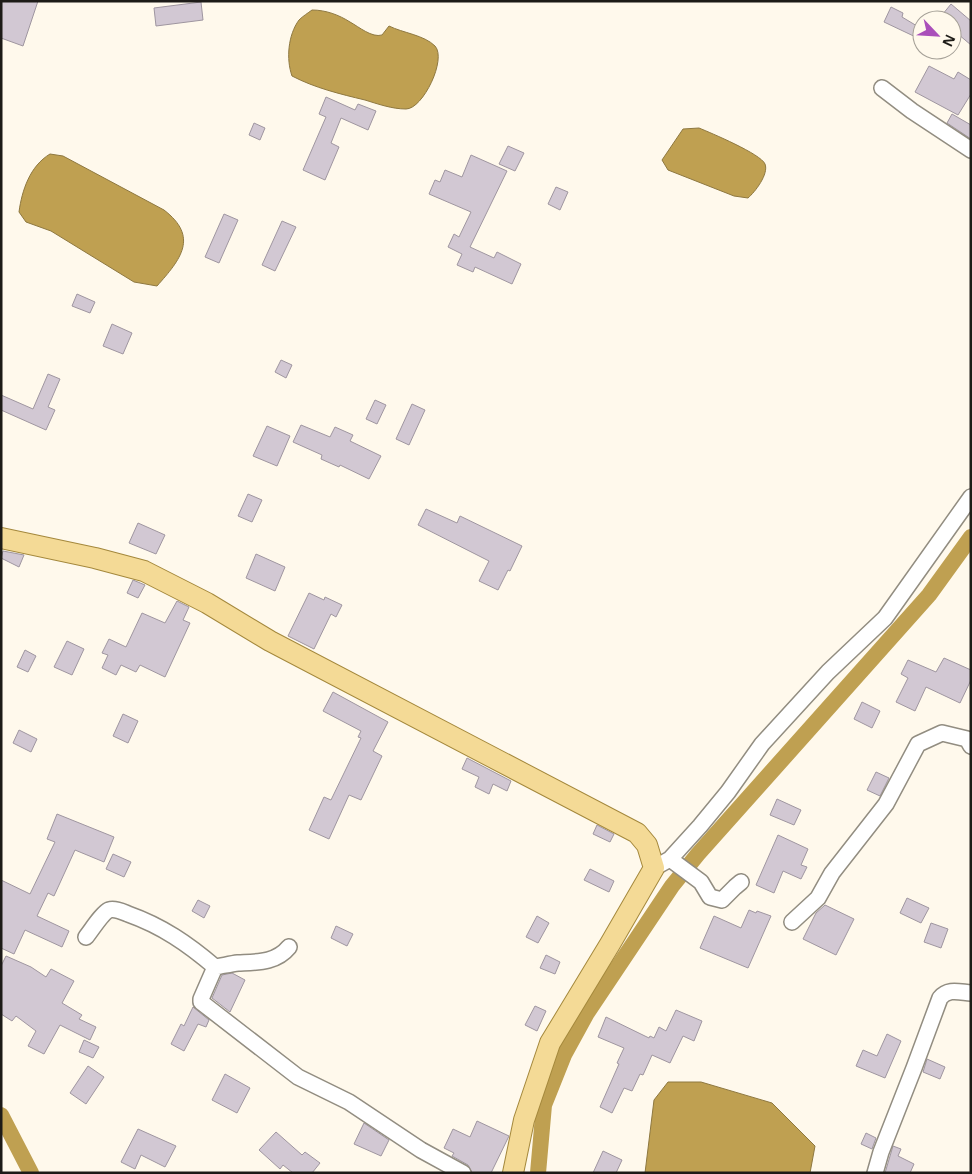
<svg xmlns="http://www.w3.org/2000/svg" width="972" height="1174" viewBox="0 0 972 1174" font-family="'Open Sans',sans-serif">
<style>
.water{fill:#bfa051;stroke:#8e7840}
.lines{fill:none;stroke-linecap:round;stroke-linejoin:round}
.canal{stroke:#bfa051;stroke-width:16}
.building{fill:#d2c8d3;stroke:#9f96a0}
.minor-casing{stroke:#928d81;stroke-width:18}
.major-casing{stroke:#a4883c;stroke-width:22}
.minor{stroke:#fff;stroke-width:15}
.major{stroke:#f4da96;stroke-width:20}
</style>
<rect width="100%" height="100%" fill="#fff9ec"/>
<!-- water -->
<path class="water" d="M 312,10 C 326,10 339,15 350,22 C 359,27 372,38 382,35 L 389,26 C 403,33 424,35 435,46 C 447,59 423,109 406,109 C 392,109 378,104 365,100 C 340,94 315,88 292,76 C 286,59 288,35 299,20 C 303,16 308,13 312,10 Z
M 699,128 C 711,133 761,154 765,164 C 769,174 755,192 748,198 L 734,196 L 668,170 L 662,160 L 683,129 Z
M 50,154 L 63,156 L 164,210 C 199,237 181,259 157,286 L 134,282 L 51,231 L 26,222 L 19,212 C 22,190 30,166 50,154 Z
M 668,1082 L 701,1082 L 772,1103 L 815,1146 L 810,1173 L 645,1173 L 654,1100 Z"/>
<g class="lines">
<!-- canal -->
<path class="canal" d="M 1,1115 L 31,1173
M 538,1173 L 544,1105 L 564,1055 L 587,1013 L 672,886 L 698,854 L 929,595 L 971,537"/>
</g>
<!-- building -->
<path class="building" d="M 1,1 L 38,1 L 23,46 L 1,38 Z
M 201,2 L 203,20 L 156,26 L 154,8 Z
M 951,4 L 971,21 L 971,45 L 952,29 L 952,20 L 938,20 Z
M 891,7 L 903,13 L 902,17 L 922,29 L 922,40 L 884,22 Z
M 929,66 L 954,79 L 958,72 L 971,80 L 971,94 L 958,115 L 915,92 Z
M 326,97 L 355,110 L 358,104 L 376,111 L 368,130 L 341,118 L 331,143 L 339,147 L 325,180 L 303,170 L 326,117 L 319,114 Z
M 952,114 L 971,125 L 971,139 L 947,123 Z
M 254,123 L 265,128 L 260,140 L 249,135 Z
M 508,146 L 524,153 L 515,171 L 499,164 Z
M 471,155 L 507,171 L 470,247 L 494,258 L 497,252 L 521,264 L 512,284 L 475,267 L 473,272 L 457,265 L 462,254 L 448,247 L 454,234 L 459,237 L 471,212 L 429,194 L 435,180 L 440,182 L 445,170 L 462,177 Z
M 556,187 L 568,192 L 560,210 L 548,204 Z
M 224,214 L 238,220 L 219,263 L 205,257 Z
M 282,221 L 296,227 L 275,271 L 262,265 Z
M 77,294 L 95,302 L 90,313 L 72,306 Z
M 112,324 L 132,333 L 123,354 L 103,346 Z
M 281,360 L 292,365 L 286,378 L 275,372 Z
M 48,374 L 60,379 L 48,407 L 55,410 L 46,430 L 1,410 L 1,395 L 33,409 Z
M 375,400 L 386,405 L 377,424 L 366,419 Z
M 412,404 L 425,410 L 409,445 L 396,439 Z
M 301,425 L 330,437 L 335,427 L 353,435 L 350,441 L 381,456 L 369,479 L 340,465 L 339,467 L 321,459 L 322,455 L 293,442 Z
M 267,426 L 290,436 L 277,466 L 253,456 Z
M 248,494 L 262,500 L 252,522 L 238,516 Z
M 426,509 L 457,523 L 460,516 L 522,546 L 510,571 L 508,570 L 498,590 L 479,581 L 489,561 L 418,525 Z
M 138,523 L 165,535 L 156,554 L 129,543 Z
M 3,551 L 24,555 L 19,567 L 1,558 Z
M 256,554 L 285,567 L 275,591 L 246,578 Z
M 133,580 L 145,585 L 138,598 L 127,593 Z
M 309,593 L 324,600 L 325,597 L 342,605 L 336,617 L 331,614 L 314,649 L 288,636 Z
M 177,601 L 189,607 L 183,620 L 190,623 L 165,677 L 140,665 L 136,672 L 121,665 L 116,675 L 102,668 L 108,655 L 102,653 L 109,639 L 126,647 L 142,613 L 165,623 Z
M 67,641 L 84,649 L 72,675 L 54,667 Z
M 25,650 L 36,656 L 28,672 L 17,667 Z
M 944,658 L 971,670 L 971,680 L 960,703 L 926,687 L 915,711 L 896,702 L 908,678 L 901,674 L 908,660 L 936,672 Z
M 333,692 L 388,722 L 373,751 L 382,756 L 361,800 L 349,795 L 329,839 L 309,830 L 324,797 L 331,800 L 361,738 L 358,737 L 361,731 L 323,711 Z
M 862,702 L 880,711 L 872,728 L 854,719 Z
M 123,714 L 138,721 L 128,743 L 113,736 Z
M 19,730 L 37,739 L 31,752 L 13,743 Z
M 467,758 L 511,781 L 507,791 L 493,784 L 489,794 L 475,787 L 479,777 L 462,769 Z
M 876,772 L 889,778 L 880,796 L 867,790 Z
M 777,799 L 801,810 L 794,825 L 770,815 Z
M 57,814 L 114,837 L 104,862 L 75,850 L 54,896 L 48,893 L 37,916 L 69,931 L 62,947 L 25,930 L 14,954 L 1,948 L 1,880 L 30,894 L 55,842 L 47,839 Z
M 597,825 L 614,834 L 610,842 L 593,834 Z
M 778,835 L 808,849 L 801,865 L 807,867 L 801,879 L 783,871 L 774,893 L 756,885 Z
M 113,854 L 131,862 L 124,877 L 106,869 Z
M 590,869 L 614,881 L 609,892 L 584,880 Z
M 907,898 L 929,908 L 921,923 L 900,913 Z
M 198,900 L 210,906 L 204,918 L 192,911 Z
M 825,905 L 854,919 L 836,955 L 803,939 L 816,913 Z
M 749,910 L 756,913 L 757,911 L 771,916 L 748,968 L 700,948 L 714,916 L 741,928 Z
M 537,916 L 549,923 L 538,943 L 526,937 Z
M 931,923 L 948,929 L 941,948 L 924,942 Z
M 336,926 L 353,934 L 347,946 L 331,938 Z
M 546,955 L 560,962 L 555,974 L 540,968 Z
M 6,956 L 31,967 L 46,977 L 51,969 L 74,981 L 62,1003 L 82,1015 L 79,1019 L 96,1027 L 90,1040 L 60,1025 L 44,1054 L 28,1046 L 36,1031 L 16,1016 L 12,1021 L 1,1014 L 1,966 Z
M 232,973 L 245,980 L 230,1012 L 212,998 L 222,975 Z
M 535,1006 L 546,1011 L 537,1031 L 525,1025 Z
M 193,1007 L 209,1020 L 206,1027 L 198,1024 L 184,1051 L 171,1044 L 181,1024 L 184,1026 Z
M 676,1010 L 702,1021 L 694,1041 L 683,1036 L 670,1063 L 652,1055 L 643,1075 L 640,1074 L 632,1091 L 624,1088 L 612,1113 L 600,1107 L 619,1064 L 617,1063 L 624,1048 L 598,1037 L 606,1017 L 649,1038 L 650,1036 L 654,1038 L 659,1027 L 666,1031 Z
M 887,1034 L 901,1041 L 885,1078 L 856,1066 L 863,1050 L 877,1056 Z
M 84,1040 L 99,1047 L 93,1058 L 79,1052 Z
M 927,1059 L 945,1067 L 940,1079 L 923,1072 Z
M 88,1066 L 104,1077 L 86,1104 L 70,1093 Z
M 225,1074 L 250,1088 L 237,1113 L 212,1100 Z
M 477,1121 L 509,1136 L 491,1173 L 472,1173 L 468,1165 L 452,1156 L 454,1153 L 444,1148 L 453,1129 L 470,1137 Z
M 364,1123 L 389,1140 L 381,1156 L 354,1144 Z
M 138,1129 L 176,1146 L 165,1167 L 141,1155 L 135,1169 L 121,1162 Z
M 276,1132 L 302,1155 L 305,1152 L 320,1163 L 312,1173 L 293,1173 L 283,1165 L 280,1169 L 259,1150 Z
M 866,1133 L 876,1138 L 872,1149 L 861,1144 Z
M 893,1146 L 901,1149 L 898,1156 L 914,1164 L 910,1173 L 885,1173 Z
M 603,1151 L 622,1160 L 616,1173 L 593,1173 Z"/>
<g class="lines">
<!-- minor casing -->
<g class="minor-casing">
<path id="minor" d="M 882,88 L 912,111 L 971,150
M 670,859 L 701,882 L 710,897 L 722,900 L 735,887 L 741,882
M 654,868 L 670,859 L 700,826 L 728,792 L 762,744 L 828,672 L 885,618 L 971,497
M 792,922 L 818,898 L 832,873 L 886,804 L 918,744 L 942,733 L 967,739 L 971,746
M 86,937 C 91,931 102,913 109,910 C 115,908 123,912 128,914 C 162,926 188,944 215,967 L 201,999 L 201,1002 L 298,1077 L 349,1102 L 421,1150 L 463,1173
M 215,967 C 222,966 230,964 238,963 C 257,962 276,963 289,947
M 875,1173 L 881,1152 L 914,1068 L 940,998 C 948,988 959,992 971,993"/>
</g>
<!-- major casing -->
<g class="major-casing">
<path id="major" d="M 1,538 L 95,558 L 144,571 L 207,603 L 270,641 L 637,833 L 647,845 L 654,868 L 610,944 L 550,1043 L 524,1120 L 513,1173"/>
</g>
<!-- minor -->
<use href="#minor" class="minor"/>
<!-- major -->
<use href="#major" class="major"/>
</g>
<!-- border -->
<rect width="972" height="1174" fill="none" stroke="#1d1b17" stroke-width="5"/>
<!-- north arrow -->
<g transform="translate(937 35) rotate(115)"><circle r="24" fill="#fff9ec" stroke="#a5a097"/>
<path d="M0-4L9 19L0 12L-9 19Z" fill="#aa4fba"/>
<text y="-8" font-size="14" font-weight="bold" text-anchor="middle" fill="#1d1b17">N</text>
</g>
</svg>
